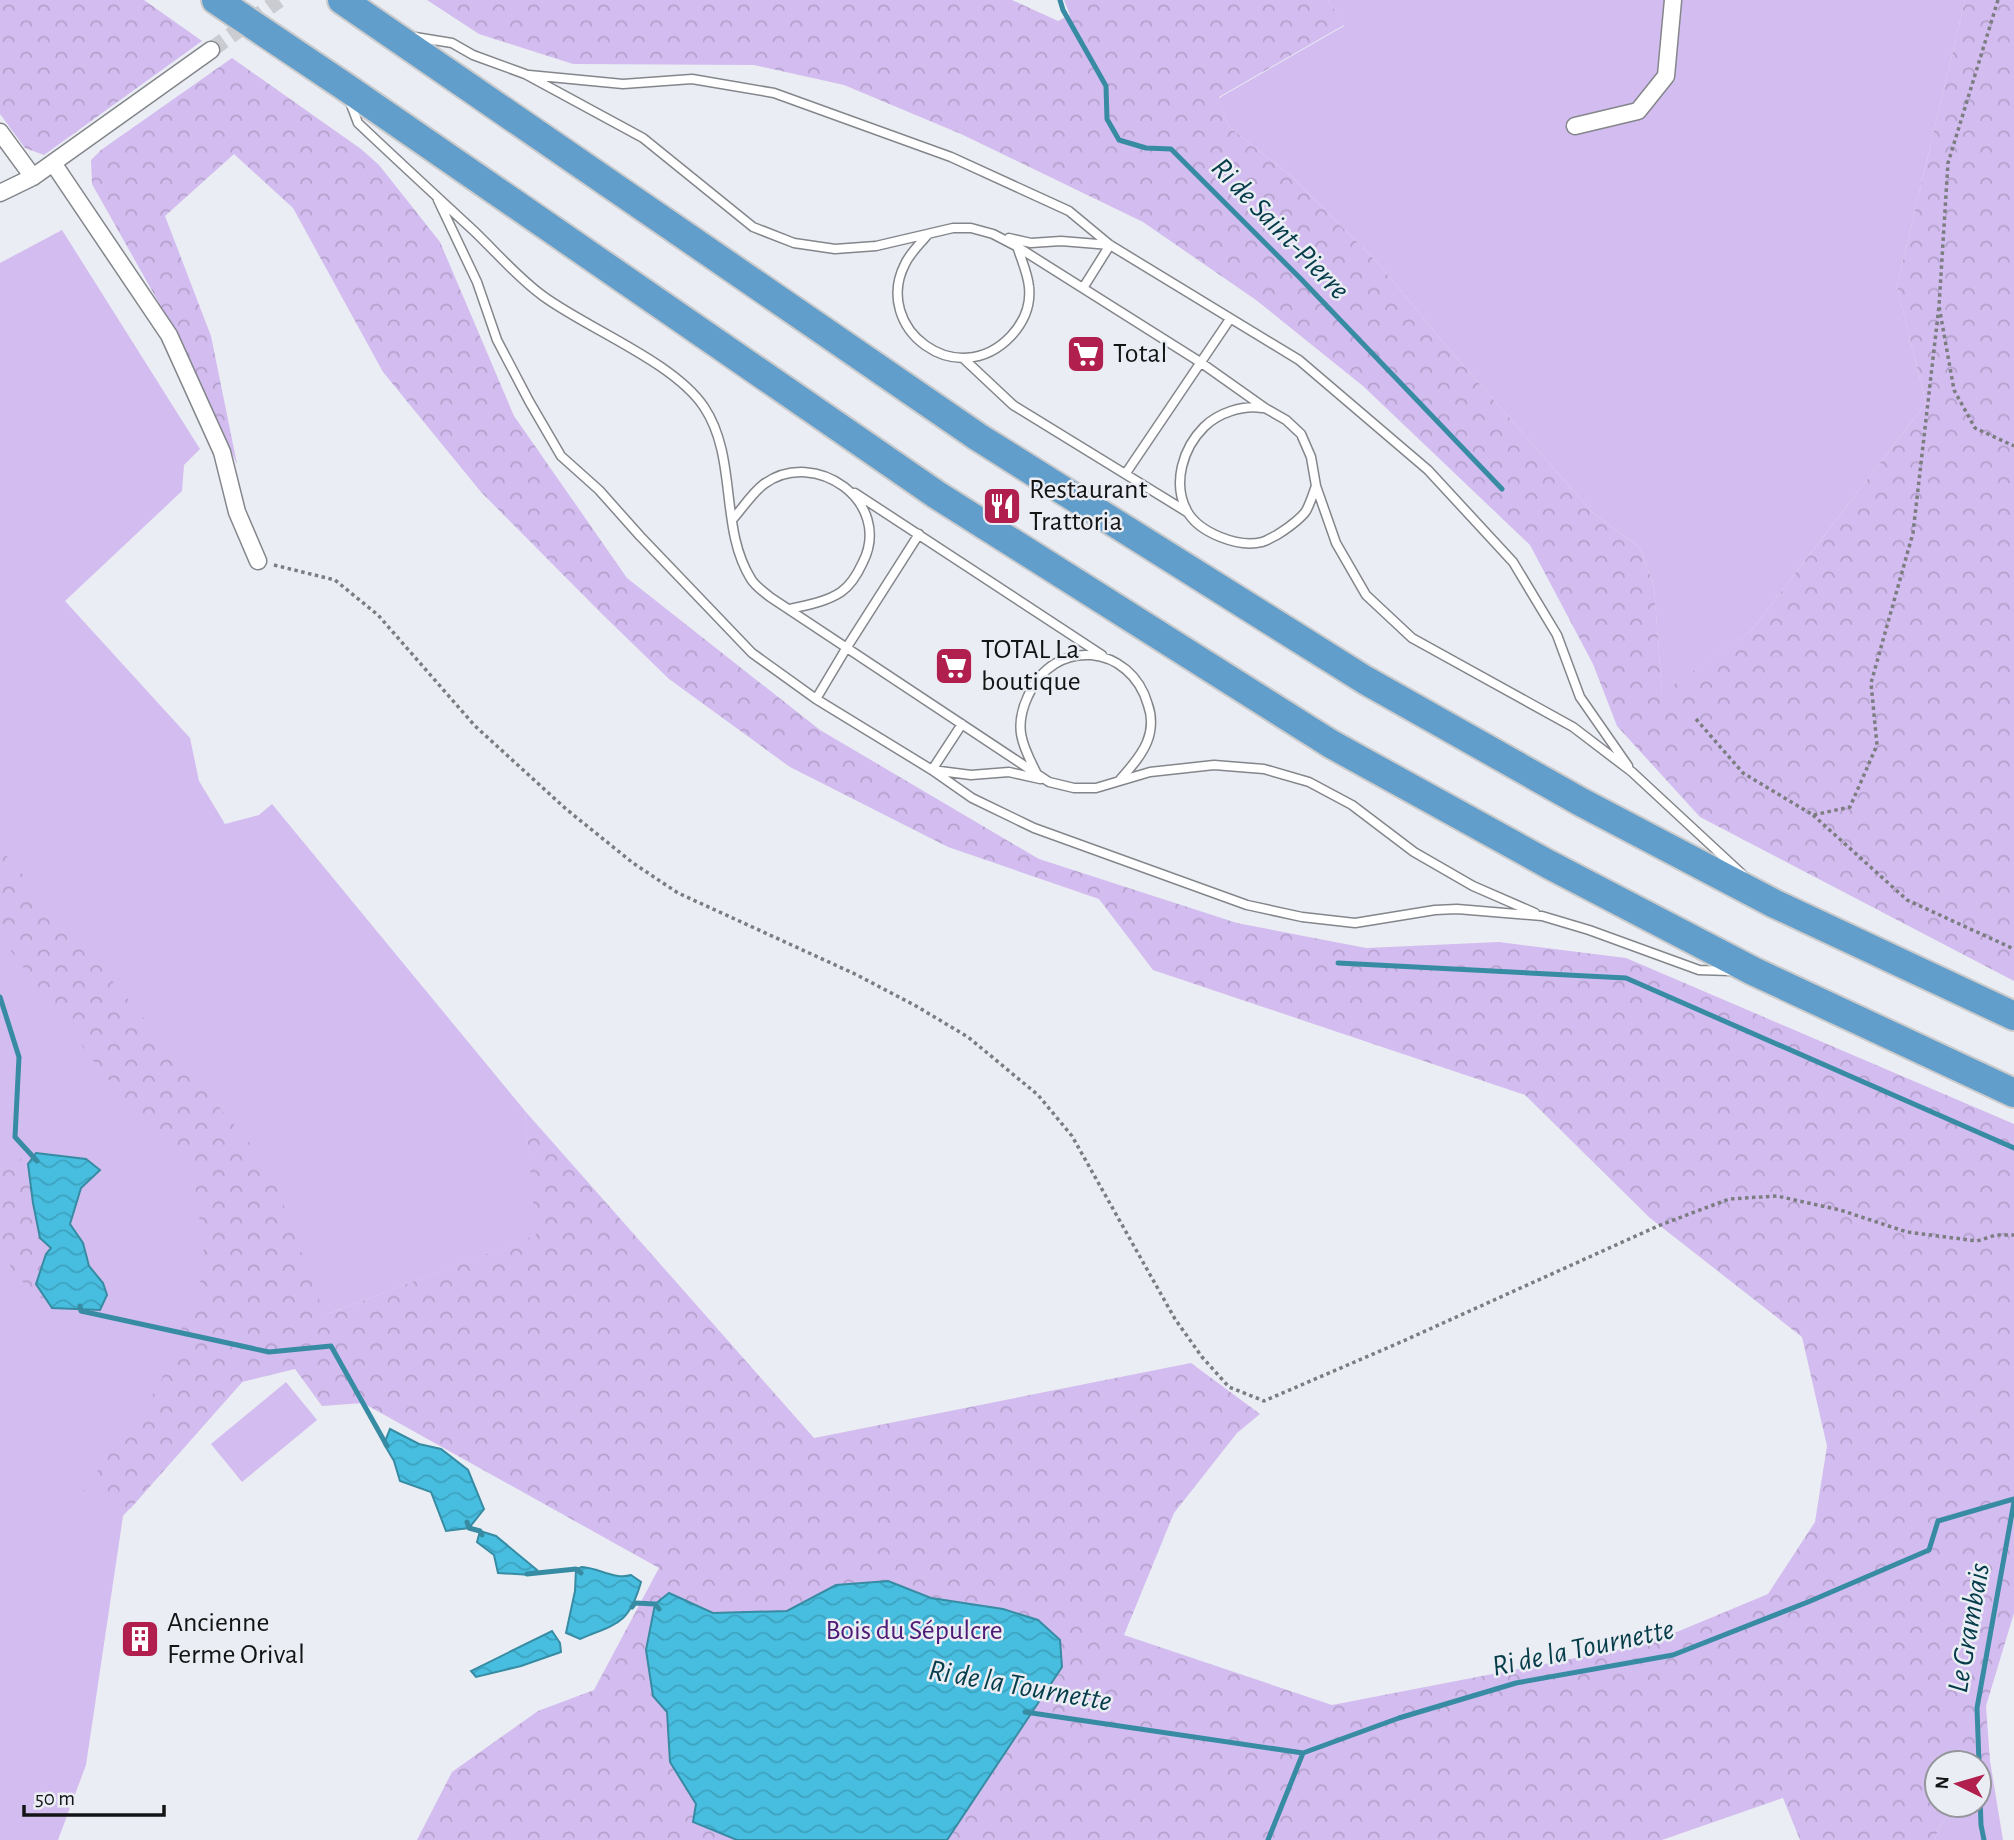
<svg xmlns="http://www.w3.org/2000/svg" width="2014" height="1840" viewBox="0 0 2014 1840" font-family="'Alegreya Sans',sans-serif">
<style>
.grass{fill:#d3bcef}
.forest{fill:url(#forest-crowns)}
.water{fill:url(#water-waves);stroke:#378ba3;stroke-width:2}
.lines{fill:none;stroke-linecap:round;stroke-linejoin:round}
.stream{stroke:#378ba3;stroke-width:5}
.street-tunnel{stroke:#caccd2;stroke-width:16;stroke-dasharray:16 8;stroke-linecap:butt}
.lane-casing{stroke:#83868b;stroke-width:11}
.street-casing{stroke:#83868b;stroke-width:19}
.highway-casing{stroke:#cbcbcc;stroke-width:32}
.path{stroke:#7b7d81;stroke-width:3.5;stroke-dasharray:3.5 3.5;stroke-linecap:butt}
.lane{stroke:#fff;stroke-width:8}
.street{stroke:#fff;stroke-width:16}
.highway{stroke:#619ecb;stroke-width:28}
.labels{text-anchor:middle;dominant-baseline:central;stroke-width:5;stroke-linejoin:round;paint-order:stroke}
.poi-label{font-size:28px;fill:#131416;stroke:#eaedf3;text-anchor:start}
.park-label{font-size:28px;fill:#4d1b74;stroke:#eaedf3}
.water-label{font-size:30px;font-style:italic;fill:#053c4a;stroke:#eaedf3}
</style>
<defs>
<pattern id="forest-crowns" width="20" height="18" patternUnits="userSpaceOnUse" patternTransform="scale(1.75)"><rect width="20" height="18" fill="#d3bcef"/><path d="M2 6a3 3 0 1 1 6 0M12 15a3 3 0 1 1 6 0" fill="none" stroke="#b4a1cc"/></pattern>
<pattern id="water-waves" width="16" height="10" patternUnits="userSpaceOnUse" patternTransform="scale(1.75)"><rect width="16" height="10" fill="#47bee0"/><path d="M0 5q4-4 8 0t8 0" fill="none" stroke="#3da2bf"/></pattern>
</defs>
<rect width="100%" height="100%" fill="#eaedf3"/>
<!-- grass -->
<path class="grass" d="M 1328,0 L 1965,0 L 1897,286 L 1926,403 L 1751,631 L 1662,694 L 1654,586 L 1640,548 L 1593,513 L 1449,349 L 1376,261 L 1291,176 L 1228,126 L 1219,98 L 1344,26 Z
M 62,230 L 200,449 L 184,465 L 182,491 L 65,601 L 190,738 L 199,781 L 225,824 L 259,815 L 272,804 L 525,1111 L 537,1235 L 325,1315 L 269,1352 L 123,1516 L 86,1765 L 58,1840 L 0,1840 L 0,263 Z
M 286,1382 L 317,1420 L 242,1482 L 211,1444 Z
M 1990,1761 L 2003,1840 L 1935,1840 L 1938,1829 L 1956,1805 L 1979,1805 L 1979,1775 Z"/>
<!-- forest -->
<path class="forest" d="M 0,0 L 144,0 L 202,41 L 44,155 L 25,148 L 0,114 Z
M 427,0 L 1012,0 L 1058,21 L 1070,15 L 1064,0 L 1328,0 L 1344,25 L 1219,97 L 1228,126 L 1291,176 L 1376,261 L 1449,349 L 1593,513 L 1640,548 L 1654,586 L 1662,693 L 1751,631 L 1926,403 L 1897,286 L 1965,0 L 2014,0 L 2014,981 L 1700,817 L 1617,726 L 1593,664 L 1530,545 L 1363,386 L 1256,300 L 1143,222 L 961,134 L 844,85 L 754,65 L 573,64 L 479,34 Z
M 232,58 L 361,149 L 379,165 L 440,242 L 514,416 L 627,578 L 820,730 L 1039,859 L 1237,923 L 1366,948 L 1499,942 L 1626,958 L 2014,1124 L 2014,1613 L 1986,1706 L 1990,1761 L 1979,1775 L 1979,1763 L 1937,1763 L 1937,1805 L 1956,1805 L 1938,1829 L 1935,1840 L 1800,1840 L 1783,1798 L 1662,1840 L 417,1840 L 452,1772 L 538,1711 L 594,1690 L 659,1568 L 363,1403 L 322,1406 L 295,1369 L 242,1382 L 130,1509 L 82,1493 L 159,1386 L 206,1267 L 194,1178 L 101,1071 L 0,936 L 0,848 L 269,1166 L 325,1315 L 536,1235 L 525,1111 L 814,1438 L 1191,1363 L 1260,1414 L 1237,1433 L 1174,1513 L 1124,1635 L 1332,1705 L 1648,1644 L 1768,1594 L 1815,1522 L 1827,1446 L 1802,1337 L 1650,1218 L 1525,1095 L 1153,970 L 1099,899 L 948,847 L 790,767 L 669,679 L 600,612 L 481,492 L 383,372 L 293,208 L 234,154 L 165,216 L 211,336 L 237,464 L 177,335 L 92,184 L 91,160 L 101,150 Z
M 0,1145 L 28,1164 L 33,1203 L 39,1238 L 51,1248 L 36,1284 L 52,1308 L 16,1276 L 2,1251 L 0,1253 Z"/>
<!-- water -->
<path class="water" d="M 36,1153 L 86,1159 L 100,1170 L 81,1188 L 70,1224 L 83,1243 L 89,1266 L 103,1283 L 107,1295 L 100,1310 L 52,1308 L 36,1284 L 46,1254 L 51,1248 L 40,1238 L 33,1203 L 28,1164 Z
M 390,1429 L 419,1444 L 441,1449 L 468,1470 L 484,1509 L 469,1528 L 446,1531 L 431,1492 L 400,1481 L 394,1461 L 384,1444 Z
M 480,1531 L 496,1536 L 537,1570 L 531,1575 L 498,1573 L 494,1555 L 477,1542 Z
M 582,1567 C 599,1568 615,1580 631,1575 L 641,1582 C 629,1624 618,1623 580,1639 L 566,1633 L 575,1591 L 576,1569 Z
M 888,1581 L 931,1598 L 1003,1609 L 1038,1620 L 1060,1640 L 1062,1667 L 947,1840 L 737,1840 L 693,1822 L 696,1804 L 670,1762 L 667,1712 L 653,1696 L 646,1650 L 655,1604 L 669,1593 L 713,1613 L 787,1611 L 836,1585 Z
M 552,1631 L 560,1643 L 561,1652 L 521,1666 L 476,1677 L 471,1671 Z"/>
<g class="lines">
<!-- stream -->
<path class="stream" d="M 1060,0 L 1063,10 L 1106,86 L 1107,119 L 1119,140 L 1146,148 L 1171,149 L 1301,279 L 1502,489
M 1338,963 L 1626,978 L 2014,1148
M 0,997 L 19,1057 L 15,1137 L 37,1161
M 80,1306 L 81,1311 L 269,1352 L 331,1346 L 387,1446
M 467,1522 L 469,1528 L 480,1531 L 482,1535
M 527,1574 L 576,1569 L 581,1573
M 632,1607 L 635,1603 L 655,1604 L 659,1609
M 1025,1712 L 1303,1753 L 1399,1718 L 1516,1683 L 1673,1655 L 1808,1602 L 1929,1550 L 1938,1521 L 2014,1499
M 1979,1763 L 1977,1708 L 2014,1502
M 1979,1765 L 1981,1825 L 1984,1840
M 1268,1840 L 1303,1753"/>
<!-- street-tunnel -->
<path class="street-tunnel" d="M 211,50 L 279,0"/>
<!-- lane casing -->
<g class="lane-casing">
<path id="lane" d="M 415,37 L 452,43 L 473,55 L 525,74 L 643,138 L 753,227 L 794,243 L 835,249 L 876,246 L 953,228 L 971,228 L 993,234 L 1016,246 L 1200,362 L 1265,408 L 1286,420 L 1301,434 L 1311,457 L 1316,486 L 1336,543 L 1366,595 L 1412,638 L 1573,727 L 1632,772 L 1742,874
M 529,75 L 623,84 L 692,79 L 774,93 L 951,157 L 1069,211 L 1110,245 L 1299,360 L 1428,470 L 1513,562 L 1557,635 L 1580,697 L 1628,766
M 350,102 L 358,123 C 396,159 435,195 474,231 C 497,253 517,277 543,296 C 588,329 674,362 704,407 C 738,458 719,528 751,579 C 755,586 764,592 770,597 L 1049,782 L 1074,788 L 1096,788 L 1150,772 L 1214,765 L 1264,769 L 1309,782 L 1352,805 L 1414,852 L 1473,886 L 1535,913
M 438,200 L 477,282 L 497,340 L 529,401 L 561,456 L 599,490 L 640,536 L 752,653 L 816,699 L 932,770 L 972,798 L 1034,828 L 1247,905 L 1302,917 L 1355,923 L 1435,910 L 1457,909 L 1542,916 L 1589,930 L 1699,970 L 1730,971
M 928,234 C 921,243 910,253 905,264 C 872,328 957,393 1011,336 C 1023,323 1031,306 1029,287 C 1028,274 1021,259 1017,246
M 1009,238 L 1031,243 L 1061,241 L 1110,245 L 1083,288
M 964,359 L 1013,405 L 1187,512
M 1262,408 C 1242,405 1218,413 1204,427 C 1183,448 1172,483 1187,511 C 1199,533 1239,548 1262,542 C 1267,541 1272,537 1277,535 C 1286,529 1299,521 1306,511 C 1310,504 1313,494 1316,486
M 1126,473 L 1230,319
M 855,493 L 1102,655
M 732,520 C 742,509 752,493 764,484 C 815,447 893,502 863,562 C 858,573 851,585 841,592 C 826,602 807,605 790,609
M 816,699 L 847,647 L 919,534
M 962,724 L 932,770 L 971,775 L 1009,772 L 1040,779
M 1036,772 C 1021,743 1014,726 1028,696 C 1054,636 1131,644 1148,705 C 1152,716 1152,730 1147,742 C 1141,757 1129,769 1119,781"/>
</g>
<!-- street casing -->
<g class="street-casing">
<path id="street" d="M 1575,126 L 1638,111 L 1666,76 L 1673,0
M 0,132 L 33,177
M 53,163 L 169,335 L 222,452 L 237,512 L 258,561
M 0,193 L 33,177 L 211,50"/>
</g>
<!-- highway casing -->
<g class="highway-casing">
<path id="highway" d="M 216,0 L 344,86 L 937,495 L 1331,744 L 1548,864 L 1753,971 L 2014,1093
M 342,0 L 978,437 L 1365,680 L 1581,802 L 1775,904 L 2014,1016"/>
</g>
<!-- path -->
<path class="path" d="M 1998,0 L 1948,163 L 1939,306 L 1954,390 L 1975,428 L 2014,446
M 274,565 L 335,580 L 378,615 L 475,726 L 566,809 L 633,863 L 678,893 L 855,974 L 916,1006 L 968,1037 L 1038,1095 L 1072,1136 L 1175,1319 L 1202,1357 L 1229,1387 L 1264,1401 L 1401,1342 L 1658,1226 L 1729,1199 L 1777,1196 L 1840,1210 L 1907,1232 L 1977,1241 L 1996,1235 L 2014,1235
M 1696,719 L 1743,773 L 1813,815 L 1850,807 L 1877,745 L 1871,683 L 1913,533 L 1939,306
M 1813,815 L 1907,900 L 2014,949"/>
<!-- lane -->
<use href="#lane" class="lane"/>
<!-- street -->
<use href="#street" class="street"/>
<!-- highway -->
<use href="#highway" class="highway"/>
</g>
<!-- icons -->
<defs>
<g id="supermarket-square" transform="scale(2.0125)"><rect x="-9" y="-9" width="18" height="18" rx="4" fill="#b01f4e" stroke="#eaedf3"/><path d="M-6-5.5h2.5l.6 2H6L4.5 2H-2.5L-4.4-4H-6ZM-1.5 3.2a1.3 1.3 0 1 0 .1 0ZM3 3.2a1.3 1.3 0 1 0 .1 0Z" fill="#fff"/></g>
<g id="restaurant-square" transform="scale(2.0125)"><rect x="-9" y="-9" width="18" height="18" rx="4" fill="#b01f4e" stroke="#eaedf3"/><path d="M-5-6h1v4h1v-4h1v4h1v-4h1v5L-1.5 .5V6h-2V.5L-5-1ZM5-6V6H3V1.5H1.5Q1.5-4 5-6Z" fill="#fff"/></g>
<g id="building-square" transform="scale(2.0125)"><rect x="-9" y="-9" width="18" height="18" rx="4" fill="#b01f4e" stroke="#eaedf3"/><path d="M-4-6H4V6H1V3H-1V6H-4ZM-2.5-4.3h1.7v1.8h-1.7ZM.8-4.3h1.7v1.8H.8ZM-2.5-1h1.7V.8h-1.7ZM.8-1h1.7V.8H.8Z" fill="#fff"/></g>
</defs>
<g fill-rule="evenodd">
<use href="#supermarket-square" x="1086" y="354"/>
<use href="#restaurant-square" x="1002" y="506"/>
<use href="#supermarket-square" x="954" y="666"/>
<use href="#building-square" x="140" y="1639"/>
</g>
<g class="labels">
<!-- poi labels -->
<g class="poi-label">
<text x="1113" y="354">Total</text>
<text x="1029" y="490">Restaurant<tspan x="1029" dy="32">Trattoria</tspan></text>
<text x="981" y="650">TOTAL La<tspan x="981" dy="32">boutique</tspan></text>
<text x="167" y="1623">Ancienne<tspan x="167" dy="32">Ferme Orival</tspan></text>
</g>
<!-- park labels -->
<g class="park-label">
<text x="914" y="1631">Bois du Sépulcre</text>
</g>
<!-- water labels -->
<g class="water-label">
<text transform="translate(1280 229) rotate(46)">Ri de Saint-Pierre</text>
<text transform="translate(1969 1628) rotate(-80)">Le Grambais</text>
<text transform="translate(1583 1648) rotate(-12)">Ri de la Tournette</text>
<text transform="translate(1020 1686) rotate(10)">Ri de la Tournette</text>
</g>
</g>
<!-- north arrow -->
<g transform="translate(1958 1784) rotate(275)"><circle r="33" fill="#eaedf3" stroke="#94969b" stroke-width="2"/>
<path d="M0-5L12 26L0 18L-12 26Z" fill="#b01f4e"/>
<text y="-10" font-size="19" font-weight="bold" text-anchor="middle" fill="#131416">N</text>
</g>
<!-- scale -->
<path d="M24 1805v10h140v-10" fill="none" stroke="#131416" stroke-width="3.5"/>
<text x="35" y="1805" font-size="21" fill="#131416" stroke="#eaedf3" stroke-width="5" paint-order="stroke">50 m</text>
</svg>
